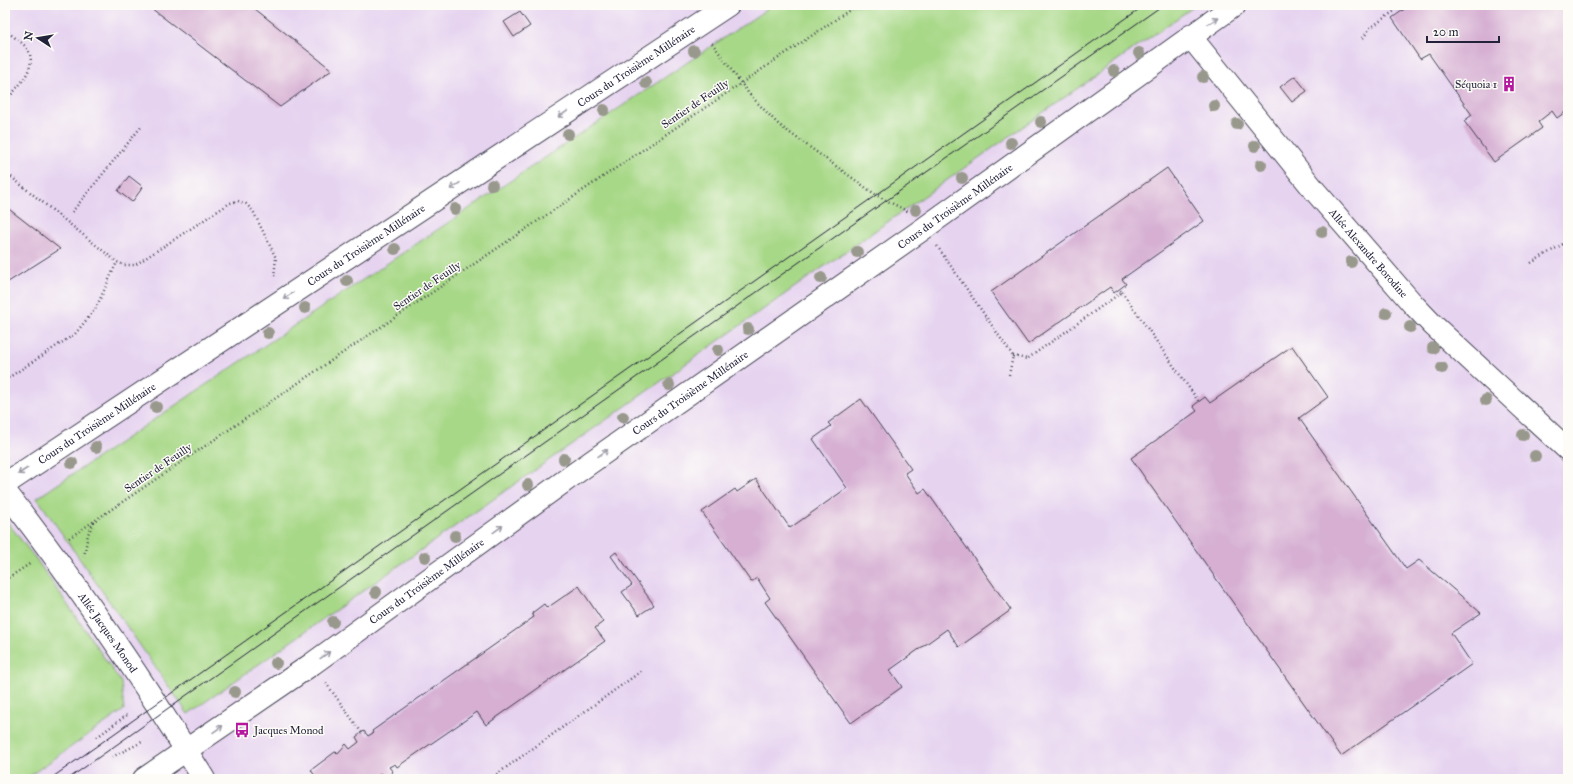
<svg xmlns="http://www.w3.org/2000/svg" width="1573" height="784" viewBox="0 0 1573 784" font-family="'IM FELL Great Primer',serif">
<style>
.built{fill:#e6d3f0}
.green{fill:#a7d887;stroke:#647d61}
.building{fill:#d6afd3}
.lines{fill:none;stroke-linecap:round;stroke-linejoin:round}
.minor-casing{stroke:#424052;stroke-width:24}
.path{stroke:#424052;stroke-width:2.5;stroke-dasharray:1 3;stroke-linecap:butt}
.minor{stroke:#fff;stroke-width:22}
.tram{stroke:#22223b;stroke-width:1}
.tree{fill:#98998c}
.oneway{stroke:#9c9ca7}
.labels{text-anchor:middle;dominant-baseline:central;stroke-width:3;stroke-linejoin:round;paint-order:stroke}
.street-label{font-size:11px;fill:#22223b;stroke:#fdfcf7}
.poi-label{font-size:11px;fill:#22223b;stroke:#fdfcf7;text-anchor:end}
</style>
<rect width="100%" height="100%" fill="#fdfcf7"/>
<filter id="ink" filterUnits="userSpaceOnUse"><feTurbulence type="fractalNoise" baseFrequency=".025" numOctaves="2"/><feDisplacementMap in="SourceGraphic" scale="8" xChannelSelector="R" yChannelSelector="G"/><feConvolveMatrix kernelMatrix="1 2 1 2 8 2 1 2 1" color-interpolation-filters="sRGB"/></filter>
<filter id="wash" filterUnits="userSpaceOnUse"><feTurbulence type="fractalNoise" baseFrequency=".012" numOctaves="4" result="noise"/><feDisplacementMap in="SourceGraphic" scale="16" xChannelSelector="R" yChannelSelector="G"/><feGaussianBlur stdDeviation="0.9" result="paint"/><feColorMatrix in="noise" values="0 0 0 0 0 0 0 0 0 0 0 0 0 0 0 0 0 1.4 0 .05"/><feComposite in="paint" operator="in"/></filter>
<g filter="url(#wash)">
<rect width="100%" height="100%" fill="#f7e8d3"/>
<!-- built -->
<path class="built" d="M 5,5 L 1568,5 L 1568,779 L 5,779 Z"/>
<!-- green -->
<path class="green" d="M 773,5 L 1196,5 L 188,714 L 37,498 Z
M 5,519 L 36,559 L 121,682 L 124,710 L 25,779 L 5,779 Z"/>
<g id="blocks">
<!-- building -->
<path class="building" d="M 147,5 L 250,5 L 332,70 L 280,107 Z
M 1410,5 L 1568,5 L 1568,110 L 1557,118 L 1552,111 L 1538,122 L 1542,128 L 1494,162 L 1464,121 L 1472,115 L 1429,54 L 1420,59 L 1392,18 Z
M 520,12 L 530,26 L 514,37 L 504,22 Z
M 1295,76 L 1307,91 L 1292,102 L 1280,87 Z
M 1167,168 L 1204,221 L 1122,279 L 1126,284 L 1114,293 L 1110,287 L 1028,344 L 991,292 Z
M 129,176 L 143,187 L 132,202 L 118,191 Z
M 5,206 L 60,249 L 5,284 Z
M 1292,346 L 1328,397 L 1299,418 L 1406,569 L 1419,560 L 1481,613 L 1451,633 L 1472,664 L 1341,756 L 1131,458 L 1197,411 L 1193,406 L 1205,397 L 1210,403 Z
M 861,399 L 911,469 L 905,473 L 919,493 L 925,489 L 1011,610 L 959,647 L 947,629 L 890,670 L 902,687 L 851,723 L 765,602 L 770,598 L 757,578 L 751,582 L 702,512 L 735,489 L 737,492 L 756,479 L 790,528 L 847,488 L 813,439 L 831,426 L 828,423 Z
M 616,552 L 654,605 L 639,615 L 622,592 L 632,585 L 611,556 Z
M 579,586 L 603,622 L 595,628 L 605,641 L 486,725 L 477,712 L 397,767 L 395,764 L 389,767 L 393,772 L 384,778 L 381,773 L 373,779 L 317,779 L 311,770 L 335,752 L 338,753 L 346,744 L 350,749 L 359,742 L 356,737 L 364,731 L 368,736 L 373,733 L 372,731 L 534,617 L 532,613 L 544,604 L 547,608 Z"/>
</g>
</g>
<g filter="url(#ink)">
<use href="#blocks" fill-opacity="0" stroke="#424052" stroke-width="1"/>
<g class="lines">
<!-- minor casing -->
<g class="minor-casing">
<g id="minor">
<path id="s1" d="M 1190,36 L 1315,191 L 1412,303 L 1433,325 L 1568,450"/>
<path id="s2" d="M 5,484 L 728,5"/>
<path id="s3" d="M 5,491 C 76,583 143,680 204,779"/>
<path id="s4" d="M 144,779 L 312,664 L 577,472 L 923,229 L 1235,5"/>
</g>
</g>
<!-- path -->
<path class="path" d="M 5,30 C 11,35 19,40 25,46 C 42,65 17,87 5,102
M 1363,38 L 1370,28 L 1403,5
M 712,43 L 749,94 L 779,125 L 876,195 L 909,212
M 5,172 L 117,262 L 124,265 L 135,265 L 230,203 L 238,201 L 246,204 L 253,211 L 276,258 L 274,277
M 72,212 L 141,127
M 937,246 L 1013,356 L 1009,375
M 1531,263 L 1568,241
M 1122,292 L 1199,402
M 1013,356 L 1027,359 L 1122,292 L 1119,289
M 5,380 L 75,334 L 96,308 L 117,262
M 69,538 L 857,5
M 84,557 L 88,534 L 95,520
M 5,580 L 31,563
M 326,683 L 362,733
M 97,737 L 127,715
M 112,757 L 144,741
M 389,775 L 392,779
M 490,779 L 643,670"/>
<!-- minor -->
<use href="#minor" class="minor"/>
<!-- tram -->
<path class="tram" d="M 50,779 L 1145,5
M 68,779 L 1163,5"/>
</g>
<!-- trees -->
<g class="tree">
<circle cx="694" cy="51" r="6"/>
<circle cx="1139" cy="53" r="6"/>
<circle cx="1114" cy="71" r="6"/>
<circle cx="1203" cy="77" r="6"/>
<circle cx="646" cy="83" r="6"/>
<circle cx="1214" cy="106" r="6"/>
<circle cx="604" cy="110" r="6"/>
<circle cx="1041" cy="122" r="6"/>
<circle cx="1237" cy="124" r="6"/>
<circle cx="568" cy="134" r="6"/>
<circle cx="1011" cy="143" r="6"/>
<circle cx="1255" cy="146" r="6"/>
<circle cx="1261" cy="165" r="6"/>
<circle cx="962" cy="178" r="6"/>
<circle cx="492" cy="185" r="6"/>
<circle cx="455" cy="209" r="6"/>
<circle cx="916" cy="210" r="6"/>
<circle cx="1322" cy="232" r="6"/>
<circle cx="395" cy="249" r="6"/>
<circle cx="857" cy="252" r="6"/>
<circle cx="1351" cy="262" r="6"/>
<circle cx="821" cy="278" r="6"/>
<circle cx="347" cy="281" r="6"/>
<circle cx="305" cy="308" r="6"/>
<circle cx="1386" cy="313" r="6"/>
<circle cx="1410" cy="327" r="6"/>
<circle cx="748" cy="329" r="6"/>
<circle cx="268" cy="333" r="6"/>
<circle cx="1433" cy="348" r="6"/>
<circle cx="718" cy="350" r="6"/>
<circle cx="1442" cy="368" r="6"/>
<circle cx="669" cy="385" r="6"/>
<circle cx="1486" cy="400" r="6"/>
<circle cx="156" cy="407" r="6"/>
<circle cx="623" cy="417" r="6"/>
<circle cx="1523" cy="435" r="6"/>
<circle cx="96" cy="447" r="6"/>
<circle cx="1535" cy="456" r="6"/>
<circle cx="564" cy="459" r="6"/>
<circle cx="72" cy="463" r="6"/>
<circle cx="528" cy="485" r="6"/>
<circle cx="455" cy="536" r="6"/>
<circle cx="425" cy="557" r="6"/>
<circle cx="376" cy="592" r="6"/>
<circle cx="333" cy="622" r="6"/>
<circle cx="276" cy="663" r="6"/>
<circle cx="235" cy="692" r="6"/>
</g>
<!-- one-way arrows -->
<defs><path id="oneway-shaft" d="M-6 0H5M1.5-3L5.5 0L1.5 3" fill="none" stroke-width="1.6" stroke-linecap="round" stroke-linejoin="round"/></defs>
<g class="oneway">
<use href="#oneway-shaft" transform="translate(1213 21) rotate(-34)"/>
<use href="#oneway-shaft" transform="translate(563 114) rotate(146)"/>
<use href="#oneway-shaft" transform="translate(455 186) rotate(146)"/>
<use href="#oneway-shaft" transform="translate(288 296) rotate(146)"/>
<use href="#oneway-shaft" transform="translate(603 453) rotate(-35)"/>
<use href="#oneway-shaft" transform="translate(23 471) rotate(147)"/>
<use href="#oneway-shaft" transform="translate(498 529) rotate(-36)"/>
<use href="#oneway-shaft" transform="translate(325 655) rotate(-36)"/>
<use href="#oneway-shaft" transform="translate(218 729) rotate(-35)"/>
</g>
</g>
<!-- icons -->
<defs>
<g id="building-bare" transform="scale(1.2)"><path d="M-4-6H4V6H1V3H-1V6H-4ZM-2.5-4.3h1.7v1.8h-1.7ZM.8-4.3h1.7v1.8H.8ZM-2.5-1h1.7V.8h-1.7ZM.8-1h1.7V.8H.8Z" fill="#b5179e" stroke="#fdfcf7" stroke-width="2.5" paint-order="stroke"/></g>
<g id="bus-bare" transform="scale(1.2)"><path d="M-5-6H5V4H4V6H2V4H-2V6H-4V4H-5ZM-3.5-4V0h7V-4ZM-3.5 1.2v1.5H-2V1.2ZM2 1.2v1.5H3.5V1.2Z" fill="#b5179e" stroke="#fdfcf7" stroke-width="2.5" paint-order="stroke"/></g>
</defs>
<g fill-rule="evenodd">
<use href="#building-bare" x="1509" y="84"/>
<use href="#bus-bare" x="242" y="730"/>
</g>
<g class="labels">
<!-- street labels -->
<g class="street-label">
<text stroke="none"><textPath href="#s2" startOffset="757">Cours du Troisième Millénaire</textPath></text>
<text transform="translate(695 104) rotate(-34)">Sentier de Feuilly</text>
<text stroke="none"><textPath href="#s4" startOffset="993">Cours du Troisième Millénaire</textPath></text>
<text stroke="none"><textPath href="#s2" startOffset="433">Cours du Troisième Millénaire</textPath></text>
<text stroke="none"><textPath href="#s1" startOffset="281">Allée Alexandre Borodine</textPath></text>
<text transform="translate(427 286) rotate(-34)">Sentier de Feuilly</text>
<text stroke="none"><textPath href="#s4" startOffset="669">Cours du Troisième Millénaire</textPath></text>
<text stroke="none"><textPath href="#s2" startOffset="110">Cours du Troisième Millénaire</textPath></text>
<text transform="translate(158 468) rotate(-34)">Sentier de Feuilly</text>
<text stroke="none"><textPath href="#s4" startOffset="345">Cours du Troisième Millénaire</textPath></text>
<text stroke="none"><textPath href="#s3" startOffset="175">Allée Jacques Monod</textPath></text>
</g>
<!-- poi labels -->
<g class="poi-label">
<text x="1497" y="84">Séquoia 1</text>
<text x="254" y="730" text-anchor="start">Jacques Monod</text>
</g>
</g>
<!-- margin -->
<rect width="1573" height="784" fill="none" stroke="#fdfcf7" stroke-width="20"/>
<!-- north arrow -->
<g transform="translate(38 38) rotate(282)" stroke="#fdfcf7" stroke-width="3" paint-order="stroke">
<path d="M0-3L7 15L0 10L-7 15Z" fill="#22223b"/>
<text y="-6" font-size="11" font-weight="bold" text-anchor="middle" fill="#22223b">N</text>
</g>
<!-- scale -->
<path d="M1427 36v6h72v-6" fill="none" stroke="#22223b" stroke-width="2"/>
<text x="1433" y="36" font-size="12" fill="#22223b" stroke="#fdfcf7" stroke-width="3" paint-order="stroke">20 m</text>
</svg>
